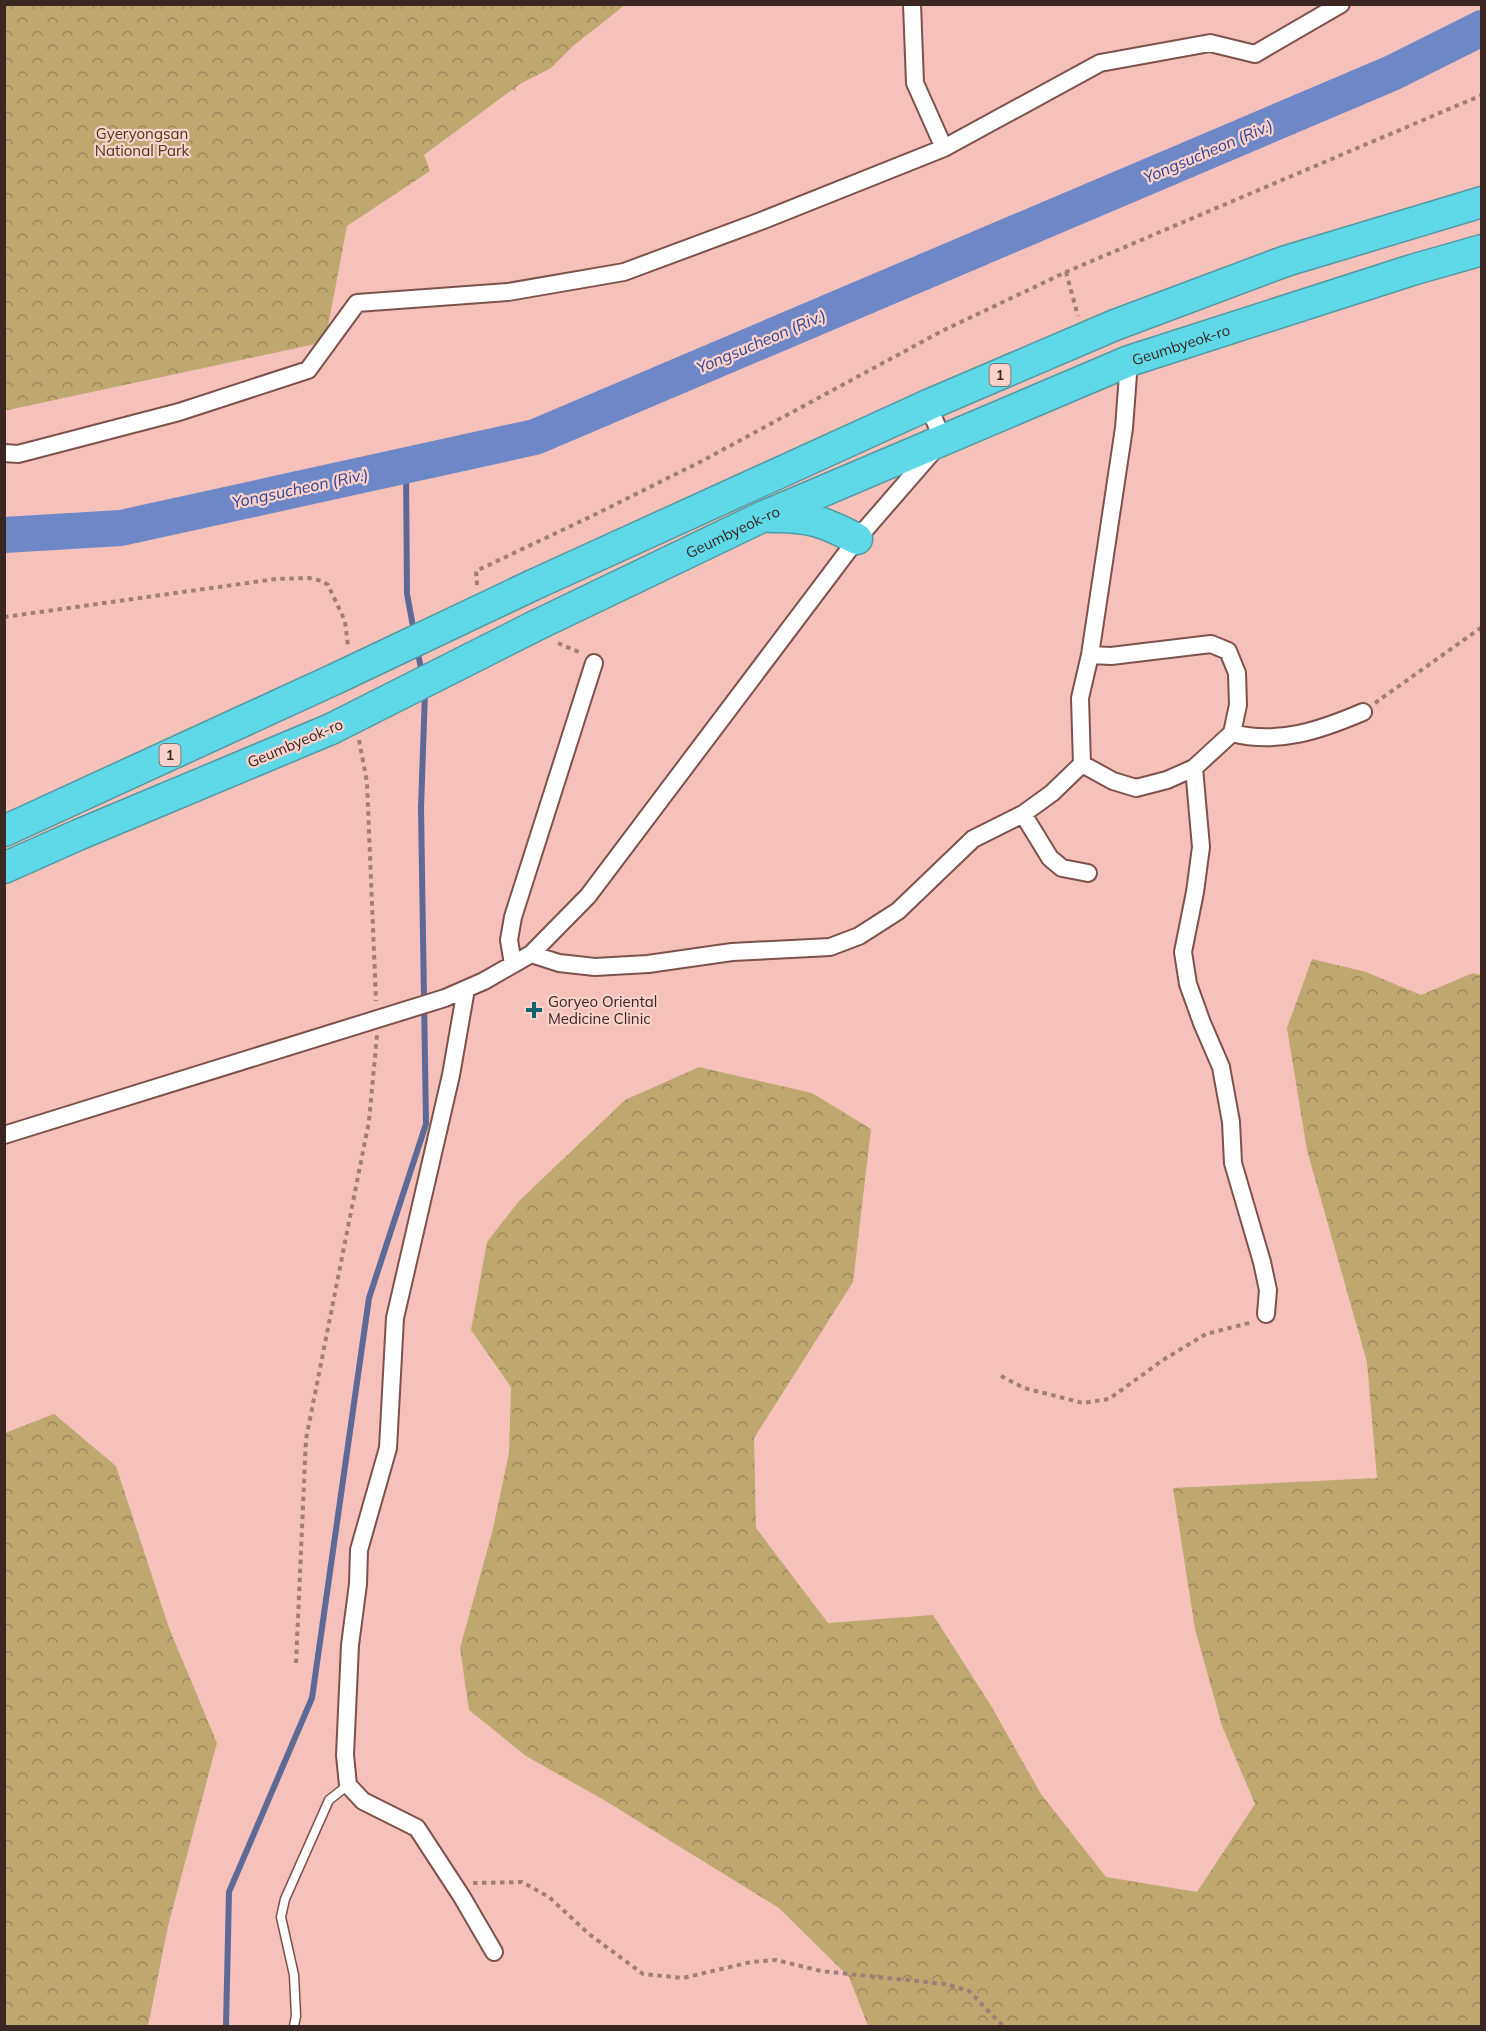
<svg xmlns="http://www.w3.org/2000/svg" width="1486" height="2031" viewBox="0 0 1486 2031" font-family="Mulish,sans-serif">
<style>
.forest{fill:url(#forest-crowns)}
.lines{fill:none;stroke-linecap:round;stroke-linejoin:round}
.stream{stroke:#5e6a96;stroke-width:6}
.river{stroke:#6d87c7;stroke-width:36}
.lane-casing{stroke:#7d514c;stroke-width:11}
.street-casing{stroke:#7d514c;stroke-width:20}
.highway-casing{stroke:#529aa3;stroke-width:33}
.path{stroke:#a27d78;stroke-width:4;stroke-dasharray:4.5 4.5;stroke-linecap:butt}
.lane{stroke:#fff;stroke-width:8}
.street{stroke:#fff;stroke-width:16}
.highway{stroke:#5fd8e8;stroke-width:30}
.highway-bridge-casing{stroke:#529aa3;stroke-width:33;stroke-linecap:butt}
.highway-bridge{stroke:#5fd8e8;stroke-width:30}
.poi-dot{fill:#13616a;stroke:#fbd1cb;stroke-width:2}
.labels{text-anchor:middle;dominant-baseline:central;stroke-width:4.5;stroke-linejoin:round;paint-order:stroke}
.shield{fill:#fbd1cb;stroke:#745a56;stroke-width:1.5}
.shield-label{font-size:14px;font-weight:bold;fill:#3a2724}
.park-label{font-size:15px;fill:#493b1a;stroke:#fbd1cb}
.street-label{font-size:15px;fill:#3a2724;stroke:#fbd1cb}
.poi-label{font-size:15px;fill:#3a2724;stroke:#fbd1cb;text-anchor:start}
.water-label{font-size:16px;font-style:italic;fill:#2b4593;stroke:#fbd1cb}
</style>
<defs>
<pattern id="forest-crowns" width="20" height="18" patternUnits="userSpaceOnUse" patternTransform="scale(1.5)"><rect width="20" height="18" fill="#bfa770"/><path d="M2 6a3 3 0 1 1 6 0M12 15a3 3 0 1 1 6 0" fill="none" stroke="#9c885c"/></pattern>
</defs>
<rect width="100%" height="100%" fill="#f5c1ba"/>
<!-- forest -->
<path class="forest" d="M 4,5 L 625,5 L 573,46 L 551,68 L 518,85 L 515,88 L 516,92 L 513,89 L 424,155 L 430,171 L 347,226 L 325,342 L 8,410 L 4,409 Z
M 1312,959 L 1366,972 L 1421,995 L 1473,973 L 1481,975 L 1481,2026 L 868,2026 L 849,1977 L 779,1908 L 604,1800 L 526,1756 L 469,1710 L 460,1648 L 492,1533 L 509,1453 L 511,1387 L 471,1330 L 487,1242 L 519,1201 L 625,1100 L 699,1067 L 812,1093 L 871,1129 L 853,1282 L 754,1438 L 756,1528 L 828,1623 L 933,1615 L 990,1704 L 1041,1794 L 1106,1877 L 1197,1892 L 1255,1804 L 1222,1726 L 1195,1629 L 1173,1488 L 1377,1478 L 1367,1362 L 1307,1150 L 1287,1028 Z
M 54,1414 L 116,1466 L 169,1628 L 217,1743 L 168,1926 L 148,2026 L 5,2026 L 5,1433 Z"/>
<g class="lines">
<!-- stream -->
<path class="stream" d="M 406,466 L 407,594 L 414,632
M 417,648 L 422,674
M 226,2026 L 229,1892 L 312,1698 L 369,1298 L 426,1124 L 421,808 L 425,692"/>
<!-- river -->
<path class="river" d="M 4,535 L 121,528 L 535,437 L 1392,73 L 1482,28"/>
<!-- lane casing -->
<g class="lane-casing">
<path id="lane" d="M 294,2026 L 296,2016 L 294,1975 L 281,1917 L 285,1899 L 329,1800 L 348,1785"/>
</g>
<!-- street casing -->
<g class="street-casing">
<path id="street" d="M 944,148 L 1100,63 L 1210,43 L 1255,54 L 1341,4
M 4,453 L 18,454 L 179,412 L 308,370 L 357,303 L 508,292 L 624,272 L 761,221 L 944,148 L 915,83 L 912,4
M 1232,733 C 1278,745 1321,730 1363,712
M 1082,764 L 1113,781 L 1136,788 L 1167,780 L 1194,768 L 1232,733 L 1238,705 L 1237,673 L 1228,651 L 1211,644 L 1111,656 L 1090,655
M 1194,768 L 1201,847 L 1195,892 L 1183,952 L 1188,984 L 1202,1023 L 1221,1067 L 1231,1122 L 1233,1163 L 1262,1262 L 1268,1290 L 1266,1314
M 1023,814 L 1050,858 L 1062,868 L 1088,873
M 531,954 L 559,963 L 595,967 L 648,964 L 732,952 L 830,947 L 859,936 L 898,911 L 973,839 L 1023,814 L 1052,793 L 1082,764 L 1080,698 L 1090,655 L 1124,428 L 1129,361
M 513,964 L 509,940 L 513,917 L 594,663
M 466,989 L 451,1075 L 395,1318 L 388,1448 L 359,1550 L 358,1584 L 350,1645 L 345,1755 L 348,1785 L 363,1801 L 417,1828 L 462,1897 L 494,1952
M 4,1135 L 445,998 L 484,981 L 531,954 L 588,896 L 857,539 L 943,440 L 928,405"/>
</g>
<!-- highway casing -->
<g class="highway-casing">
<g id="highway">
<path d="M 771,517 C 808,516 825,522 857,539"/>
<path d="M 533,585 L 928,405 L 1115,325 L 1286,261 L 1482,202"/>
<path id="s1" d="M 535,626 L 762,517 L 1129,361 L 1412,270 L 1482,250"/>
<path d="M 4,831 L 335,679"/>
<path d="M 4,868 L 78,835 L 331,729"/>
</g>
</g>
<!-- path -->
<path class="path" d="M 1066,272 L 1078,316
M 477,585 L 476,571 L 592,516 L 702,461 L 942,331 L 1066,272 L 1482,95
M 4,617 L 276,579 L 309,578 L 322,581 L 328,585 L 345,621 L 348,646
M 558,643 L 581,653
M 1375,703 L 1482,627
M 359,740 L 367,782 L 376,1001
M 1001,1376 L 1024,1388 L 1083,1403 L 1109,1399 L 1163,1360 L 1206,1334 L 1253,1322
M 296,1663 L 306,1439 L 369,1121 L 377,1035
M 473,1883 L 522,1882 L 549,1897 L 589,1934 L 643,1974 L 683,1978 L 751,1962 L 776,1960 L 821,1971 L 945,1984 L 969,1991 L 1003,2026"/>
<!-- lane -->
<use href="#lane" class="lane"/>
<!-- street -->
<use href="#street" class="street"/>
<!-- highway -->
<use href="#highway" class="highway"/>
<!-- highway-bridge casing -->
<g class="highway-bridge-casing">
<path id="highway-bridge" d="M 335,679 L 533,585
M 331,729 L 535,626"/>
</g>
<!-- highway-bridge -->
<use href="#highway-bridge" class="highway-bridge"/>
</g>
<!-- markers -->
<path class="poi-dot" d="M531 1001h6v6h6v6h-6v6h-6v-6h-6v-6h6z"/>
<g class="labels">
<!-- shield labels -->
<g class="shield">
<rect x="989.5" y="364" width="21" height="22" rx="4.5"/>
<rect x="159.5" y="744" width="21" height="22" rx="4.5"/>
</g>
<g class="shield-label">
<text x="1000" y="375">1</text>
<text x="170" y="755">1</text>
</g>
<!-- park labels -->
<g class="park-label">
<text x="142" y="133">Gyeryongsan<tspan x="142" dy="17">National Park</tspan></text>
</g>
<!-- street labels -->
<g class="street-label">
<text stroke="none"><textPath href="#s1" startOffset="705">Geumbyeok-ro</textPath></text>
<text stroke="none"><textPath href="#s1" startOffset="219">Geumbyeok-ro</textPath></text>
<text transform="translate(295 743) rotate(-23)">Geumbyeok-ro</text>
</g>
<!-- poi labels -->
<g class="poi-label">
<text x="548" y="1001">Goryeo Oriental<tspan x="548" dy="17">Medicine Clinic</tspan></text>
</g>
<!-- water labels -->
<g class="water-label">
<text transform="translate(1208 151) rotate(-23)">Yongsucheon (Riv.)</text>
<text transform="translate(761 341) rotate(-23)">Yongsucheon (Riv.)</text>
<text transform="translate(300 488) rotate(-12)">Yongsucheon (Riv.)</text>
</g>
</g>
<!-- border -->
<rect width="1486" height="2031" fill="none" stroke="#3a2724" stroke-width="12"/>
</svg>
